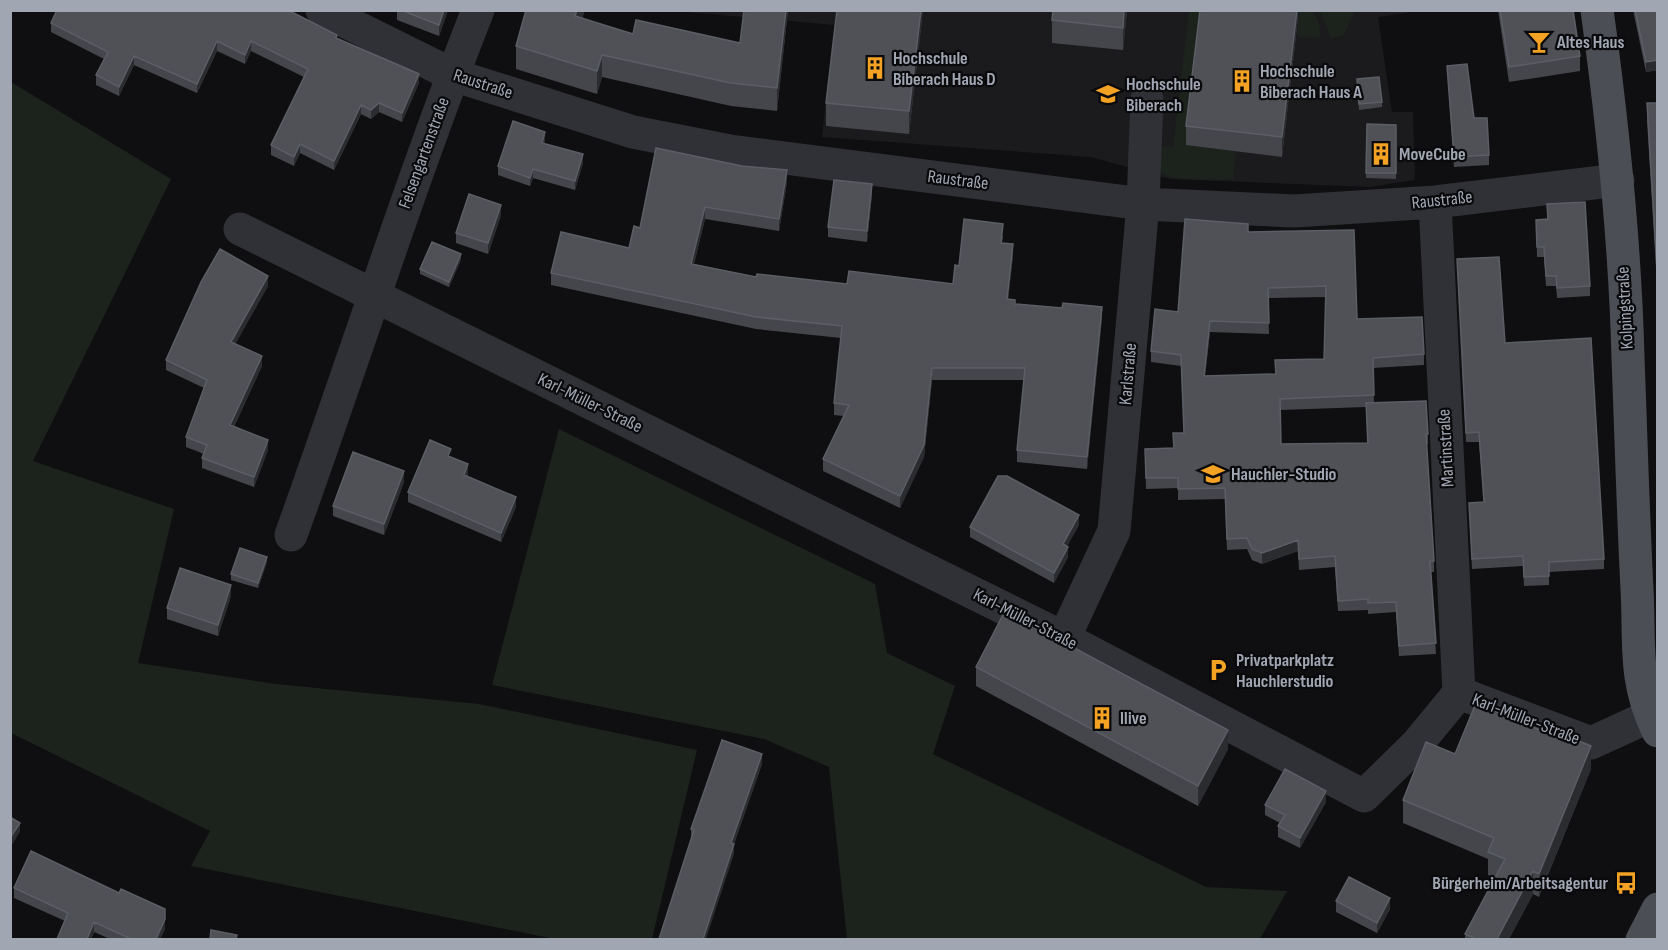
<svg xmlns="http://www.w3.org/2000/svg" width="1668" height="950" viewBox="0 0 1668 950" font-family="'Sofia Sans Condensed',sans-serif">
<style>
.built{fill:#1b1b1e}
.green{fill:#1c231c}
.lines{fill:none;stroke-linecap:round;stroke-linejoin:round}
.minor{stroke:#303136;stroke-width:33}
.primary{stroke:#4c4e55;stroke-width:33}
.wall{fill:#45464c;fill-rule:evenodd}
.shaded-wall{fill:#2b2c30}
.building{fill:#4f5157;stroke:#5b5e65;stroke-width:1.5;fill-rule:evenodd}
.labels{text-anchor:middle;dominant-baseline:central;stroke-width:4.5;stroke-linejoin:round;paint-order:stroke}
.poi-label{font-size:18px;font-weight:bold;fill:#a0a6b2;stroke:#0a0a0c;text-anchor:start}
.street-label{font-size:18px;fill:#a0a6b2;stroke:#0a0a0c}
</style>
<rect width="100%" height="100%" fill="#0f0f11"/>
<!-- built -->
<path class="built" d="M 676,11 L 1419,11 L 1378,17 L 1392,112 L 1413,112 L 1415,180 L 1370,187 L 1170,179 L 1091,157 L 822,137 L 834,25 Z"/>
<!-- green -->
<path class="green" d="M 1189,11 L 1202,11 L 1236,150 L 1233,180 C 1217,179 1173,182 1162,173 C 1153,166 1154,156 1153,146 L 1173,147 Z
M 1272,11 L 1312,11 L 1318,20 L 1321,38 L 1298,37 L 1298,17 Z
M 1320,11 L 1355,11 L 1344,35 L 1331,38 Z
M 11,82 L 171,179 L 33,461 L 174,509 L 138,663 L 276,684 L 479,704 L 697,750 L 652,939 L 555,939 L 191,866 L 210,831 L 11,733 Z
M 559,429 L 875,584 L 887,653 L 955,686 L 933,754 L 1206,887 L 1287,891 L 1260,939 L 847,939 L 829,767 L 764,739 L 492,685 Z"/>
<g class="lines">
<!-- minor -->
<path class="minor" d="M 322,10 L 453,75 L 633,132 L 730,151 L 1143,204 L 1294,211 L 1435,202 L 1618,180
M 1435,202 L 1459,693
M 240,229 L 1064,638 L 1364,796 L 1417,744 L 1459,693 L 1591,743 L 1650,716
M 291,535 C 354,360 410,183 478,10
M 1064,638 L 1114,531 L 1143,204 L 1147,99"/>
<!-- primary -->
<path class="primary" d="M 1597,10 C 1613,126 1625,241 1628,358 C 1631,435 1633,512 1637,589 C 1640,642 1633,680 1658,731
M 1642,940 L 1658,909"/>
</g>
<!-- wall -->
<path class="wall" d="M 397,10 L 448,10 L 439,36 L 397,20 Z
M 585,10 L 582,19 L 633,34 L 740,43 L 788,10 L 777,111 L 731,106 L 602,77 L 597,94 L 516,69 L 516,46 Z
M 923,10 L 909,134 L 826,126 L 826,103 Z
M 1127,10 L 1123,50 L 1052,43 L 1052,20 Z
M 1298,10 L 1298,18 L 1282,157 L 1186,145 L 1186,126 Z
M 1498,10 L 1573,10 L 1580,56 L 1580,71 L 1509,82 Z
M 1633,10 L 1658,10 L 1658,70 L 1646,72 Z
M 51,23 L 337,39 L 419,83 L 402,122 L 379,112 L 371,119 L 361,114 L 334,170 L 300,153 L 294,166 L 271,155 L 271,145 L 304,77 L 251,51 L 245,64 L 217,51 L 197,93 L 134,65 L 119,96 L 96,85 L 96,75 L 104,59 L 51,32 Z
M 1447,66 L 1474,118 L 1489,155 L 1489,165 L 1454,167 Z
M 1357,79 L 1382,102 L 1382,107 L 1359,110 Z
M 1647,103 L 1658,103 L 1658,302 L 1647,120 Z
M 1367,124 L 1396,125 L 1396,179 L 1366,178 Z
M 545,141 L 544,143 L 583,163 L 575,190 L 533,178 L 530,186 L 498,175 L 498,166 Z
M 742,166 L 787,182 L 779,231 L 705,219 L 694,264 L 756,277 L 847,284 L 953,284 L 959,266 L 1003,236 L 1002,243 L 1013,256 L 1008,299 L 1015,304 L 1102,318 L 1087,469 L 1017,462 L 1017,450 L 1024,380 L 932,380 L 924,457 L 900,508 L 823,471 L 823,459 L 844,416 L 834,415 L 834,403 L 841,338 L 756,329 L 551,285 L 551,273 L 629,248 L 640,228 Z
M 872,195 L 867,242 L 828,237 L 828,227 Z
M 1547,204 L 1590,286 L 1590,296 L 1557,298 L 1556,286 L 1546,286 L 1544,257 L 1537,257 L 1536,220 L 1547,219 Z
M 501,215 L 488,254 L 456,243 L 456,233 Z
M 1354,230 L 1357,319 L 1424,354 L 1424,365 L 1373,368 L 1374,403 L 1428,434 L 1428,444 L 1426,445 L 1434,561 L 1434,572 L 1431,572 L 1436,654 L 1399,656 L 1396,612 L 1368,614 L 1368,610 L 1338,611 L 1335,567 L 1299,570 L 1298,551 L 1262,564 L 1252,560 L 1247,549 L 1227,550 L 1225,499 L 1178,500 L 1178,488 L 1146,489 L 1145,449 L 1173,448 L 1184,433 L 1181,366 L 1151,362 L 1151,351 L 1178,312 L 1248,232 ZM 1326,297 L 1324,359 L 1275,360 L 1275,374 L 1205,376 L 1210,332 L 1269,334 L 1268,298 ZM 1366,407 L 1367,443 L 1281,444 L 1280,410 Z
M 1457,259 L 1505,343 L 1604,559 L 1604,569 L 1549,572 L 1549,585 L 1524,586 L 1523,566 L 1472,569 L 1469,503 L 1484,502 L 1479,442 L 1466,442 Z
M 461,260 L 449,287 L 420,274 L 420,269 Z
M 268,286 L 235,344 L 262,366 L 234,427 L 268,450 L 254,487 L 202,468 L 202,458 L 204,454 L 186,447 L 186,437 L 204,388 L 166,370 L 166,360 Z
M 451,457 L 468,474 L 467,477 L 516,507 L 501,542 L 408,502 L 408,492 Z
M 404,482 L 384,535 L 333,516 L 333,506 Z
M 1079,525 L 1067,546 L 1068,557 L 1054,583 L 970,537 L 970,527 Z
M 267,562 L 258,588 L 231,580 L 231,574 Z
M 231,596 L 218,636 L 167,619 L 167,608 Z
M 976,667 L 1228,749 L 1198,806 L 976,686 Z
M 1455,754 L 1591,769 L 1539,897 L 1533,894 L 1509,939 L 1465,939 L 1465,934 L 1495,878 L 1488,875 L 1488,859 L 1403,823 L 1403,800 Z
M 762,764 L 734,844 L 734,854 L 691,838 L 691,829 Z
M 1326,802 L 1300,848 L 1278,837 L 1278,826 L 1280,823 L 1265,815 L 1265,805 Z
M 14,888 L 165,929 L 160,939 L 110,939 L 94,932 L 91,939 L 57,939 L 65,921 L 14,898 Z
M 1336,901 L 1390,909 L 1377,933 L 1336,912 Z"/>
<!-- shaded-wall -->
<path class="shaded-wall" d="M 444,10 L 448,10 L 439,36 L 439,25 Z
M 577,10 L 585,10 L 575,39 L 575,16 Z
M 786,10 L 788,10 L 777,111 L 777,88 Z
M 921,10 L 923,10 L 909,134 L 909,111 Z
M 1124,10 L 1127,10 L 1123,50 L 1123,28 Z
M 1297,10 L 1298,10 L 1298,18 L 1282,157 L 1282,137 Z
M 217,41 L 217,51 L 197,93 L 197,84 Z
M 251,41 L 251,51 L 245,64 L 245,55 Z
M 602,55 L 602,77 L 597,94 L 597,71 Z
M 134,56 L 134,65 L 119,96 L 119,87 Z
M 1658,60 L 1658,70 L 1646,72 L 1646,62 Z
M 419,74 L 419,83 L 402,122 L 402,113 Z
M 379,103 L 379,112 L 371,119 L 371,110 Z
M 361,105 L 361,114 L 334,170 L 334,161 Z
M 545,132 L 545,141 L 542,152 L 542,143 Z
M 300,144 L 300,153 L 294,166 L 294,157 Z
M 583,154 L 583,163 L 575,190 L 575,181 Z
M 533,169 L 533,178 L 530,186 L 530,178 Z
M 787,170 L 787,182 L 779,231 L 779,219 Z
M 872,184 L 872,195 L 867,242 L 867,231 Z
M 501,205 L 501,215 L 488,254 L 488,243 Z
M 705,207 L 705,219 L 691,276 L 691,264 Z
M 1013,244 L 1013,256 L 1007,311 L 1007,299 Z
M 461,254 L 461,260 L 449,287 L 449,282 Z
M 268,276 L 268,286 L 231,352 L 231,342 Z
M 1102,307 L 1102,318 L 1087,469 L 1087,457 Z
M 1210,321 L 1210,332 L 1204,387 L 1204,376 Z
M 262,356 L 262,366 L 230,435 L 230,425 Z
M 932,368 L 932,380 L 924,457 L 900,508 L 900,496 Z
M 268,440 L 268,450 L 254,487 L 254,477 Z
M 468,464 L 468,474 L 464,485 L 464,475 Z
M 404,471 L 404,482 L 384,535 L 384,524 Z
M 516,497 L 516,507 L 501,542 L 501,533 Z
M 1079,515 L 1079,525 L 1063,554 L 1063,544 Z
M 1298,540 L 1298,551 L 1262,564 L 1262,553 Z
M 1068,547 L 1068,557 L 1054,583 L 1054,573 Z
M 267,557 L 267,562 L 258,588 L 258,583 Z
M 231,585 L 231,596 L 218,636 L 218,625 Z
M 1228,730 L 1228,749 L 1198,806 L 1198,786 Z
M 1591,746 L 1591,769 L 1539,897 L 1539,874 Z
M 762,754 L 762,764 L 731,852 L 731,843 Z
M 1326,791 L 1326,802 L 1300,848 L 1300,838 Z
M 20,823 L 20,832 L 10,848 L 10,838 Z
M 734,844 L 734,854 L 706,939 L 703,939 Z
M 1533,871 L 1533,894 L 1509,939 L 1497,939 Z
M 1390,898 L 1390,909 L 1377,933 L 1377,923 Z
M 165,919 L 165,929 L 160,939 L 156,939 Z
M 94,922 L 94,932 L 91,939 L 87,939 Z"/>
<!-- building -->
<path class="building" d="M 57,10 L 288,10 L 337,35 L 336,38 L 419,74 L 402,113 L 379,103 L 371,110 L 361,105 L 334,161 L 300,144 L 294,157 L 271,145 L 308,69 L 251,41 L 245,55 L 217,41 L 197,84 L 134,56 L 119,87 L 96,75 L 108,52 L 51,23 Z
M 401,10 L 444,10 L 439,25 Z
M 526,10 L 577,10 L 575,16 L 633,34 L 636,20 L 740,43 L 744,10 L 786,10 L 777,88 L 731,83 L 602,55 L 597,71 L 516,46 Z
M 837,10 L 921,10 L 909,111 L 826,103 Z
M 1053,10 L 1124,10 L 1123,28 L 1052,20 Z
M 1200,10 L 1297,10 L 1282,137 L 1186,126 Z
M 1500,10 L 1573,10 L 1580,56 L 1509,67 Z
M 1635,10 L 1658,10 L 1658,60 L 1646,62 Z
M 1467,64 L 1474,118 L 1487,118 L 1489,155 L 1454,157 L 1447,66 Z
M 1379,77 L 1382,102 L 1359,104 L 1357,79 Z
M 1647,103 L 1658,103 L 1658,285 Z
M 513,121 L 545,132 L 542,143 L 583,154 L 575,181 L 533,169 L 530,178 L 498,166 Z
M 1367,124 L 1396,125 L 1396,173 L 1366,173 Z
M 656,148 L 742,166 L 787,170 L 779,219 L 705,207 L 691,264 L 756,277 L 757,274 L 847,284 L 849,271 L 953,284 L 955,265 L 959,266 L 964,219 L 1003,224 L 1001,243 L 1013,244 L 1007,299 L 1015,300 L 1015,304 L 1062,308 L 1063,303 L 1102,307 L 1087,457 L 1017,450 L 1025,368 L 932,368 L 924,445 L 900,496 L 823,459 L 849,405 L 834,403 L 842,326 L 756,317 L 551,273 L 561,232 L 629,248 L 634,226 L 640,228 Z
M 834,180 L 872,184 L 867,231 L 828,227 Z
M 469,194 L 501,205 L 488,243 L 456,233 Z
M 1585,202 L 1590,286 L 1557,288 L 1556,276 L 1546,276 L 1544,247 L 1537,247 L 1536,220 L 1548,219 L 1547,204 Z
M 1185,219 L 1248,224 L 1248,232 L 1354,230 L 1357,319 L 1422,317 L 1424,354 L 1373,358 L 1374,395 L 1280,399 L 1281,444 L 1368,443 L 1366,403 L 1426,401 L 1428,434 L 1426,434 L 1434,561 L 1430,561 L 1436,643 L 1399,646 L 1396,602 L 1368,603 L 1368,599 L 1338,601 L 1335,556 L 1299,559 L 1298,540 L 1262,553 L 1252,549 L 1247,538 L 1227,539 L 1225,488 L 1178,489 L 1178,478 L 1146,478 L 1145,449 L 1174,448 L 1173,433 L 1184,433 L 1181,355 L 1151,351 L 1155,309 L 1178,312 ZM 1326,286 L 1324,359 L 1275,360 L 1276,374 L 1204,376 L 1210,321 L 1269,323 L 1268,288 Z
M 432,242 L 461,254 L 449,282 L 420,269 Z
M 220,249 L 268,276 L 231,342 L 262,356 L 230,425 L 268,440 L 254,477 L 202,458 L 207,445 L 186,437 L 207,380 L 166,360 L 201,282 Z
M 1499,257 L 1505,343 L 1591,338 L 1604,559 L 1549,562 L 1549,576 L 1524,577 L 1523,556 L 1472,559 L 1469,503 L 1484,502 L 1479,432 L 1466,433 L 1457,259 Z
M 430,440 L 451,449 L 448,456 L 468,464 L 464,475 L 516,497 L 501,533 L 408,492 Z
M 353,452 L 404,471 L 384,524 L 333,506 Z
M 998,476 L 1007,476 L 1079,515 L 1063,544 L 1068,547 L 1054,573 L 970,527 Z
M 240,548 L 267,557 L 258,583 L 231,574 Z
M 180,568 L 231,585 L 218,625 L 167,608 Z
M 1005,611 L 1228,730 L 1198,786 L 976,667 Z
M 1476,703 L 1540,730 L 1542,726 L 1591,746 L 1539,874 L 1533,871 L 1497,939 L 1476,939 L 1465,934 L 1505,859 L 1488,852 L 1494,838 L 1403,800 L 1426,742 L 1455,754 Z
M 722,740 L 762,754 L 731,843 L 734,844 L 703,939 L 659,939 L 694,830 L 691,829 Z
M 1285,769 L 1326,791 L 1300,838 L 1278,826 L 1285,815 L 1265,805 Z
M 10,817 L 20,823 L 10,838 Z
M 31,851 L 119,893 L 121,889 L 165,909 L 165,919 L 156,939 L 131,939 L 94,922 L 87,939 L 57,939 L 68,913 L 14,888 Z
M 1349,877 L 1390,898 L 1377,923 L 1336,901 Z
M 211,930 L 237,935 L 236,939 L 210,939 Z"/>
<!-- icons -->
<defs>
<g id="bar-bare" transform="scale(1.8)"><path d="M-6-5H6L.8 .8V4.5H3.5V6h-7V4.5H-.8V.8Z" fill="#f4a223" stroke="#0a0a0c" stroke-width="2.5" paint-order="stroke"/></g>
<g id="building-bare" transform="scale(1.8)"><path d="M-4-6H4V6H1V3H-1V6H-4ZM-2.5-4.3h1.7v1.8h-1.7ZM.8-4.3h1.7v1.8H.8ZM-2.5-1h1.7V.8h-1.7ZM.8-1h1.7V.8H.8Z" fill="#f4a223" stroke="#0a0a0c" stroke-width="2.5" paint-order="stroke"/></g>
<g id="university-bare" transform="scale(1.8)"><path d="M0-5L7-2L0 1L-7-2ZM-4 1L0 2.5L4 1V4Q0 6-4 4Z" fill="#f4a223" stroke="#0a0a0c" stroke-width="2.5" paint-order="stroke"/></g>
<g id="school-bare" transform="scale(1.8)"><path d="M0-5L7-2L0 1L-7-2ZM-4 1L0 2.5L4 1V4Q0 6-4 4Z" fill="#f4a223" stroke="#0a0a0c" stroke-width="2.5" paint-order="stroke"/></g>
<g id="parking-bare" transform="scale(1.8)"><path d="M-3.5-5.5H1a3.5 3.5 0 0 1 0 7H-1V5.5H-3.5ZM-1-3.4V-.6H.8a1.4 1.4 0 0 0 0-2.8Z" fill="#f4a223" stroke="#0a0a0c" stroke-width="2.5" paint-order="stroke"/></g>
<g id="bus-bare" transform="scale(1.8)"><path d="M-5-6H5V4H4V6H2V4H-2V6H-4V4H-5ZM-3.5-4V0h7V-4ZM-3.5 1.2v1.5H-2V1.2ZM2 1.2v1.5H3.5V1.2Z" fill="#f4a223" stroke="#0a0a0c" stroke-width="2.5" paint-order="stroke"/></g>
</defs>
<g fill-rule="evenodd">
<use href="#bar-bare" x="1539" y="42"/>
<use href="#building-bare" x="875" y="68"/>
<use href="#building-bare" x="1242" y="81"/>
<use href="#university-bare" x="1108" y="94"/>
<use href="#building-bare" x="1381" y="154"/>
<use href="#school-bare" x="1213" y="474"/>
<use href="#parking-bare" x="1218" y="670"/>
<use href="#building-bare" x="1102" y="718"/>
<use href="#bus-bare" x="1626" y="883"/>
</g>
<g class="labels">
<!-- poi labels -->
<g class="poi-label">
<text x="1557" y="42">Altes Haus</text>
<text x="893" y="58">Hochschule<tspan x="893" dy="21">Biberach Haus D</tspan></text>
<text x="1260" y="71">Hochschule<tspan x="1260" dy="21">Biberach Haus A</tspan></text>
<text x="1126" y="84">Hochschule<tspan x="1126" dy="21">Biberach</tspan></text>
<text x="1399" y="154">MoveCube</text>
<text x="1231" y="474">Hauchler-Studio</text>
<text x="1236" y="660">Privatparkplatz<tspan x="1236" dy="21">Hauchlerstudio</tspan></text>
<text x="1120" y="718">Ilive</text>
<text x="1608" y="883" text-anchor="end">Bürgerheim/Arbeitsagentur</text>
</g>
<!-- street labels -->
<g class="street-label">
<text transform="translate(483 84) rotate(18)">Raustraße</text>
<text transform="translate(424 153) rotate(-70)">Felsengartenstraße</text>
<text transform="translate(958 180) rotate(7)">Raustraße</text>
<text transform="translate(1442 200) rotate(-6)">Raustraße</text>
<text transform="translate(1625 308) rotate(-93)">Kolpingstraße</text>
<text transform="translate(1128 374) rotate(-85)">Karlstraße</text>
<text transform="translate(590 403) rotate(26)">Karl-Müller-Straße</text>
<text transform="translate(1446 448) rotate(-93)">Martinstraße</text>
<text transform="translate(1025 619) rotate(27)">Karl-Müller-Straße</text>
<text transform="translate(1526 719) rotate(21)">Karl-Müller-Straße</text>
</g>
</g>
<!-- border -->
<rect width="1668" height="950" fill="none" stroke="#a0a6b2" stroke-width="24"/>
</svg>
